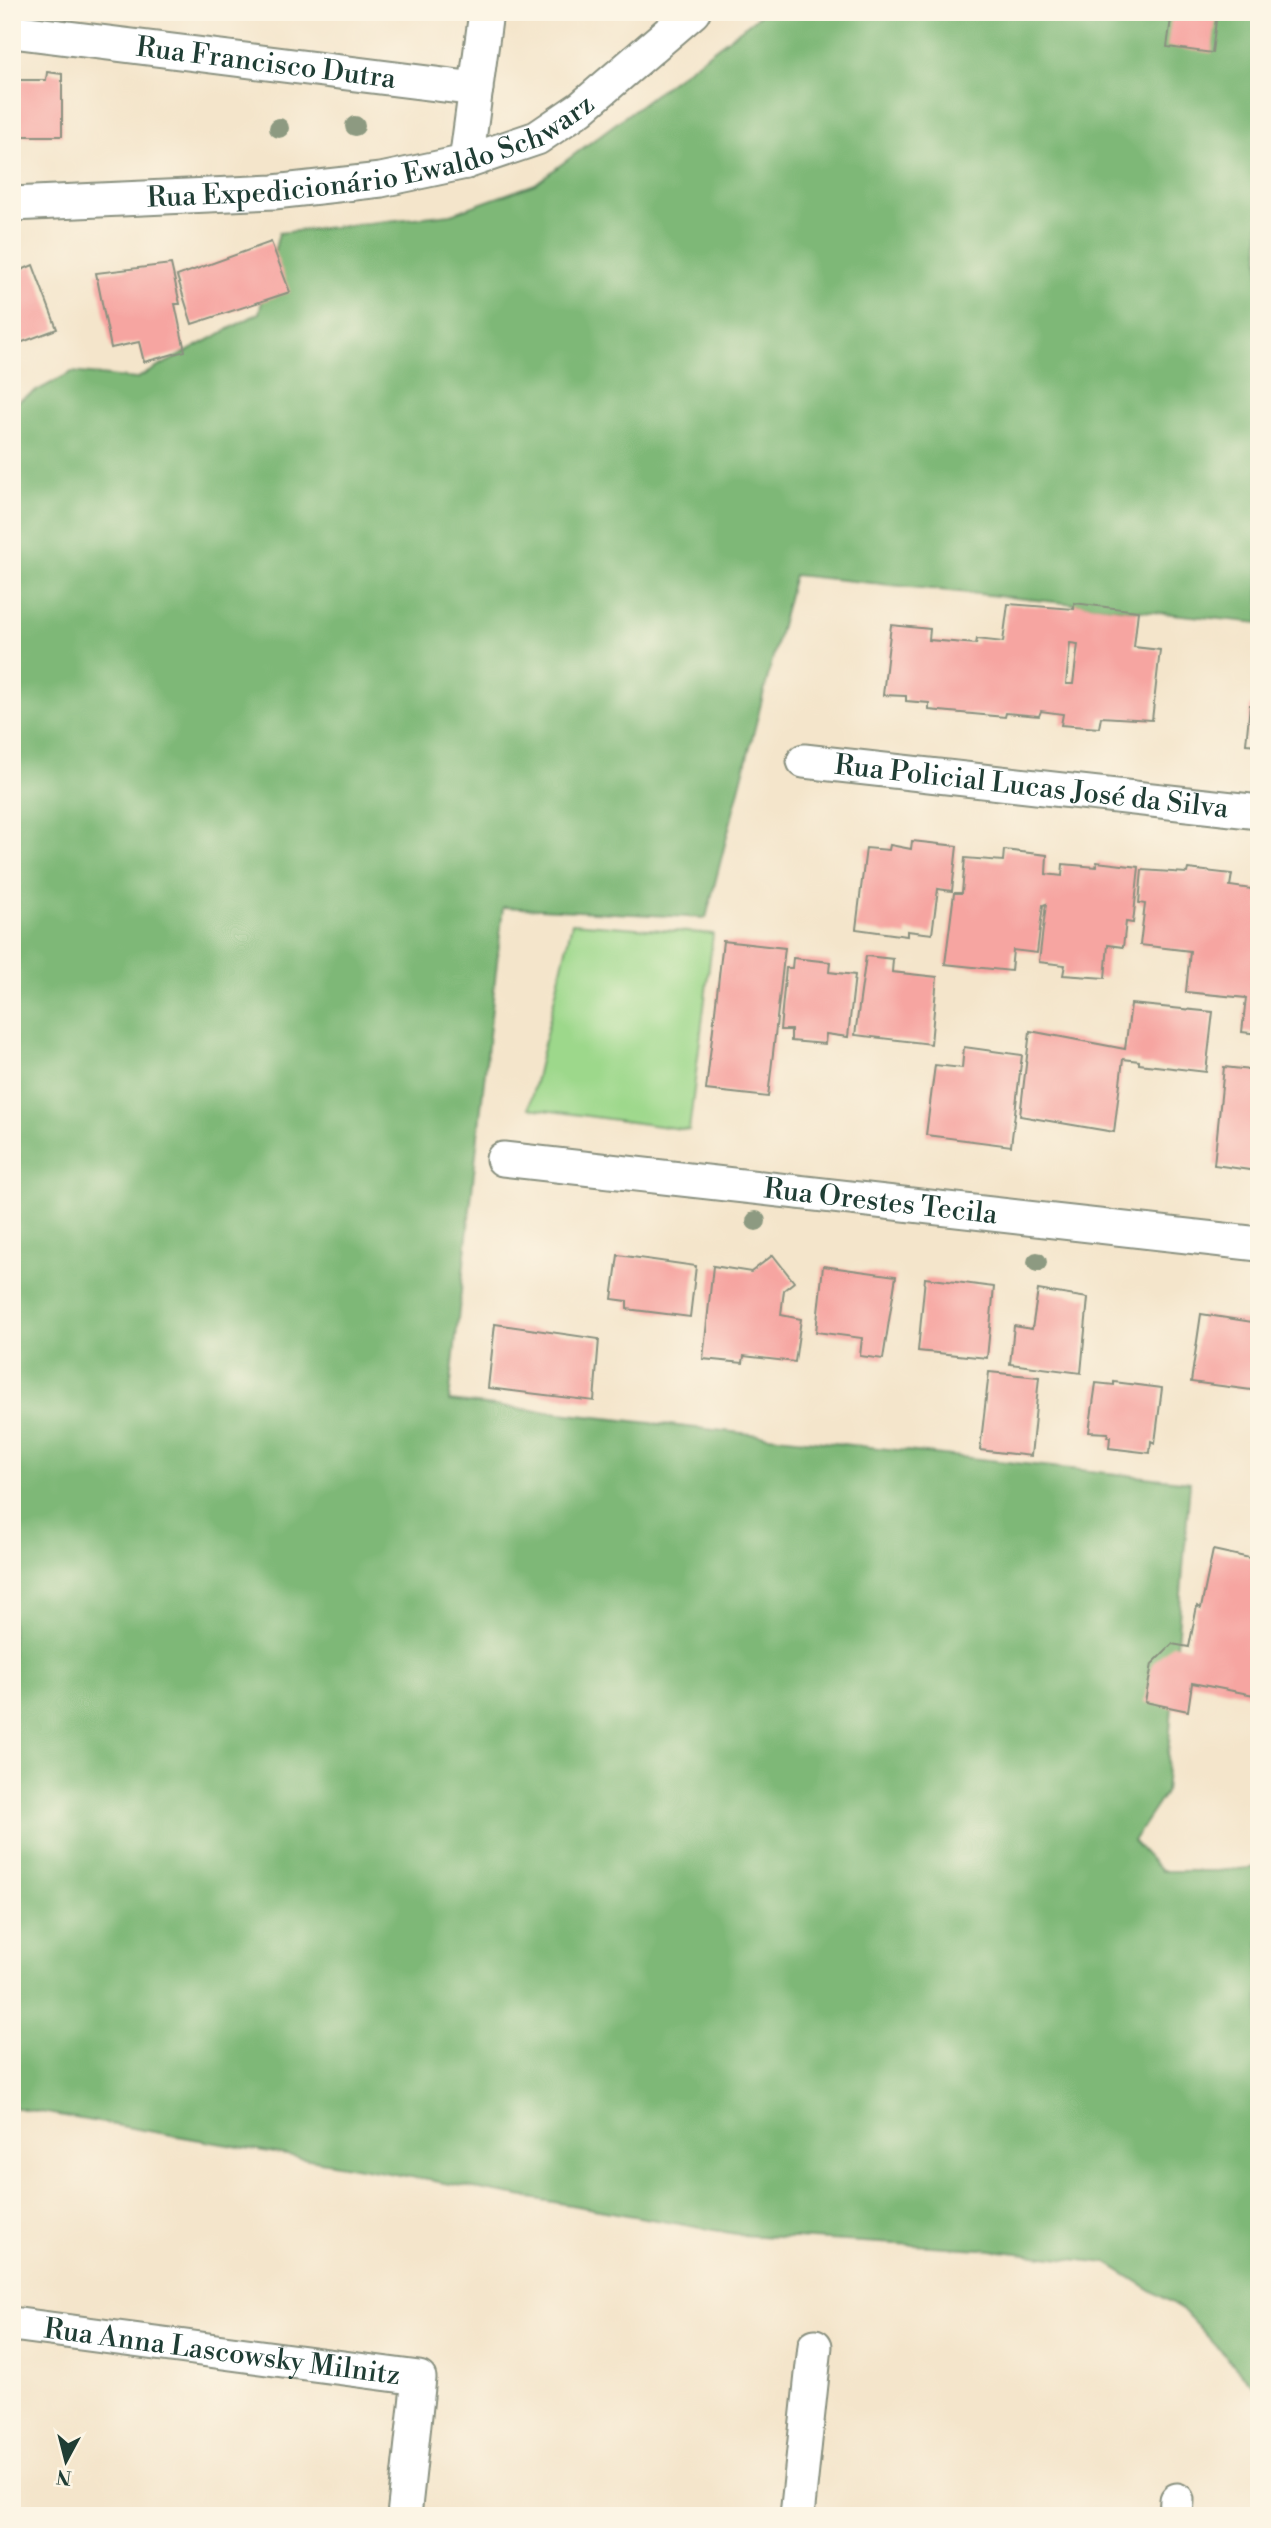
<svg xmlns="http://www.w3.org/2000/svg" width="1271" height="2528" viewBox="0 0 1271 2528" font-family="'Libre Bodoni',serif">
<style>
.green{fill:#9dd88b;stroke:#5e8a60;stroke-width:2}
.forest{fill:#7eb877;stroke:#4e7a56;stroke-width:2}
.building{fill:#f6a5a1;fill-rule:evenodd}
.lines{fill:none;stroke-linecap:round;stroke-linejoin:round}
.street-casing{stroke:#8a9180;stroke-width:37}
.street{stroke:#fff;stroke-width:33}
.tree{fill:#8d9a81}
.labels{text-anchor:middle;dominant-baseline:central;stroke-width:6;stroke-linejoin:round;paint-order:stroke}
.street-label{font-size:28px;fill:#1f3d34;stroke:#fcf5e5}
</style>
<rect width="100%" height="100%" fill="#fcf5e5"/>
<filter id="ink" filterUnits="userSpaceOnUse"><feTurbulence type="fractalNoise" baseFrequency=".0143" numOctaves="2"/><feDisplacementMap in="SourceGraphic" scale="14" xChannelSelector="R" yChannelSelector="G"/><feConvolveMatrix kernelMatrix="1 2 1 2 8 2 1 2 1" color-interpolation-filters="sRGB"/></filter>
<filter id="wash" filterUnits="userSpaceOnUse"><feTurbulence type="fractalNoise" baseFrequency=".00686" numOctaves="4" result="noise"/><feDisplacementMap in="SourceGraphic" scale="28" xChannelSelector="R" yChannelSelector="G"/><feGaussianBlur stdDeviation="1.57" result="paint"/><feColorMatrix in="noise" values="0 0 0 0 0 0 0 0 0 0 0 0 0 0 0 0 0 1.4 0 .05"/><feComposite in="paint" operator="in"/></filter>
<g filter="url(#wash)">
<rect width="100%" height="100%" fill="#f4e5cb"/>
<!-- green -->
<path class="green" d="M 572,923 L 713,934 L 689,1130 L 529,1108 Z"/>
<!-- forest -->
<path class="forest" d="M 764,12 L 1259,12 L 1259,623 L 794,575 L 706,918 L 503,907 L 449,1401 L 1190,1482 L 1165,1793 L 1133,1841 L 1161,1871 L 1217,1871 L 1259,1867 L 1259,2392 L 1183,2310 L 1107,2263 L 982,2249 L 742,2235 L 12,2107 L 12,404 L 72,372 L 136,379 L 259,313 L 279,233 L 451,214 L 535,184 Z"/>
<g id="blocks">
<!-- building -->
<path class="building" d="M 1172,12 L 1217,12 L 1212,53 L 1167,47 Z
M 47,72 L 62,74 L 62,136 L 12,136 L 12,80 L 46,80 Z
M 271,242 L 290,292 L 192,324 L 177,276 Z
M 171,264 L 180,304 L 175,304 L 185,351 L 144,362 L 139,342 L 111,348 L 96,273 Z
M 33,265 L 57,329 L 12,346 L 12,274 Z
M 1074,603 L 1138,611 L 1134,647 L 1160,650 L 1152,720 L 1101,717 L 1099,728 L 1061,725 L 1063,714 L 1041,711 L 1039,716 L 1006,713 L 1005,717 L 929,710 L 929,703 L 906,701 L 906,696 L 883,695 L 891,625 L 930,629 L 929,640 L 976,644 L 977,639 L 1003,642 L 1008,604 L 1074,609 ZM 1070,643 L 1078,644 L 1073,684 L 1066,684 Z
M 1257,674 L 1259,674 L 1259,745 L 1246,744 L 1250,705 L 1254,705 Z
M 912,841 L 957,846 L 952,891 L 938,889 L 932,934 L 907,931 L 907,936 L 856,929 L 866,848 L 889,850 L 890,845 L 911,849 Z
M 1004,850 L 1047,855 L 1046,874 L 1062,876 L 1063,864 L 1096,867 L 1097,862 L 1139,867 L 1133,923 L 1126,922 L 1123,947 L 1108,945 L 1105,978 L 1063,975 L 1065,965 L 1039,962 L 1046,904 L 1043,905 L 1037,953 L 1013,950 L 1011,971 L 945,964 L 954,893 L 962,893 L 965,858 L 1003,861 Z
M 1188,869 L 1232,874 L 1230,886 L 1259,890 L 1259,1034 L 1242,1032 L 1246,998 L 1186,992 L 1190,951 L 1140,945 L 1145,904 L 1139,903 L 1142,870 L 1187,873 Z
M 723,941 L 785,948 L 768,1097 L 706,1090 Z
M 866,956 L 893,959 L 892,972 L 937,977 L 931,1044 L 855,1035 Z
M 793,958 L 830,962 L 829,972 L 855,975 L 848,1037 L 826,1034 L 825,1044 L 791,1041 L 791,1030 L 780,1030 L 786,968 L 792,968 Z
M 1131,1004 L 1213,1012 L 1206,1072 L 1139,1064 L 1139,1061 L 1123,1059 L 1114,1132 L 1020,1116 L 1030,1031 L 1125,1049 Z
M 964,1047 L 1022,1055 L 1011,1146 L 926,1135 L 935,1065 L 962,1068 Z
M 1224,1067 L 1259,1071 L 1257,1171 L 1214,1165 Z
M 618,1255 L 696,1266 L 690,1317 L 627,1309 L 627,1301 L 612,1299 Z
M 773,1255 L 794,1282 L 784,1290 L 781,1315 L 801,1319 L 795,1362 L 744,1356 L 743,1363 L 703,1359 L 713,1266 L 751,1272 Z
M 823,1266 L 896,1276 L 883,1359 L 860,1356 L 862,1338 L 816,1332 Z
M 925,1278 L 994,1287 L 987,1358 L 918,1351 Z
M 1038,1290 L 1088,1298 L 1081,1373 L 1010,1364 L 1014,1326 L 1032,1329 Z
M 1201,1314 L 1259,1323 L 1259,1391 L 1191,1382 Z
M 495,1324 L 599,1339 L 594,1401 L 488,1388 Z
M 989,1372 L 1039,1377 L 1031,1456 L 980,1450 Z
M 1114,1382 L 1162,1388 L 1155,1443 L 1151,1441 L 1150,1453 L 1109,1448 L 1110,1437 L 1107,1437 L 1108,1433 L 1089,1432 L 1096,1383 L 1114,1385 Z
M 1213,1550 L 1259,1560 L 1259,1696 L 1192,1683 L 1188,1711 L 1145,1702 L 1152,1664 L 1172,1644 L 1189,1647 L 1197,1606 L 1201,1608 Z"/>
</g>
</g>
<g filter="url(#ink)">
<use href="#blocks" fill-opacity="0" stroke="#8a9180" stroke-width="2"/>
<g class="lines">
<!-- street casing -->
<g class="street-casing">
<g id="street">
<path id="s1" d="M 12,31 L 476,89"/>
<path d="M 466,162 L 486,12"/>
<path id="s2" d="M 12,204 L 274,192 L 381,180 L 466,162 L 537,138 L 581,108 L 693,12"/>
<path id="s3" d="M 804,761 L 1259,812"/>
<path id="s4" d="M 503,1159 L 1259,1244"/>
<path id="s5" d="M 12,2324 L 419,2378 L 404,2516"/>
<path d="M 797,2516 L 815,2346"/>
<path d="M 1176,2516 L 1177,2500"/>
</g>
</g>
<!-- street -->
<use href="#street" class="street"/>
</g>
<!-- trees -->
<g class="tree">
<circle cx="355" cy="126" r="10"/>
<circle cx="279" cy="128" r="10"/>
<circle cx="756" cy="1221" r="10"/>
<circle cx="1037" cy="1262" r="10"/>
</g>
</g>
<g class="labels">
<!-- street labels -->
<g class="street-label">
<text stroke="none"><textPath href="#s1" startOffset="256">Rua Francisco Dutra</textPath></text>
<text stroke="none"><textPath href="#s2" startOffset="366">Rua Expedicionário Ewaldo Schwarz</textPath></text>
<text stroke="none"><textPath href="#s3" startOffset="229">Rua Policial Lucas José da Silva</textPath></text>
<text stroke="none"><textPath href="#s4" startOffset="380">Rua Orestes Tecila</textPath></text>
<text stroke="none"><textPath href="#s5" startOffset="212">Rua Anna Lascowsky Milnitz</textPath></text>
</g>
</g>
<!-- margin -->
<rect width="1271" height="2528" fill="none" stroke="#fcf5e5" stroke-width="42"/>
<!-- north arrow -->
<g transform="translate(66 2461) rotate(187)" stroke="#fcf5e5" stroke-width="5" paint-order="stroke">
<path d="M0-5L12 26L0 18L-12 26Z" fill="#1f3d34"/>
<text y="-10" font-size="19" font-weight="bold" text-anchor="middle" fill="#1f3d34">N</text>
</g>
</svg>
